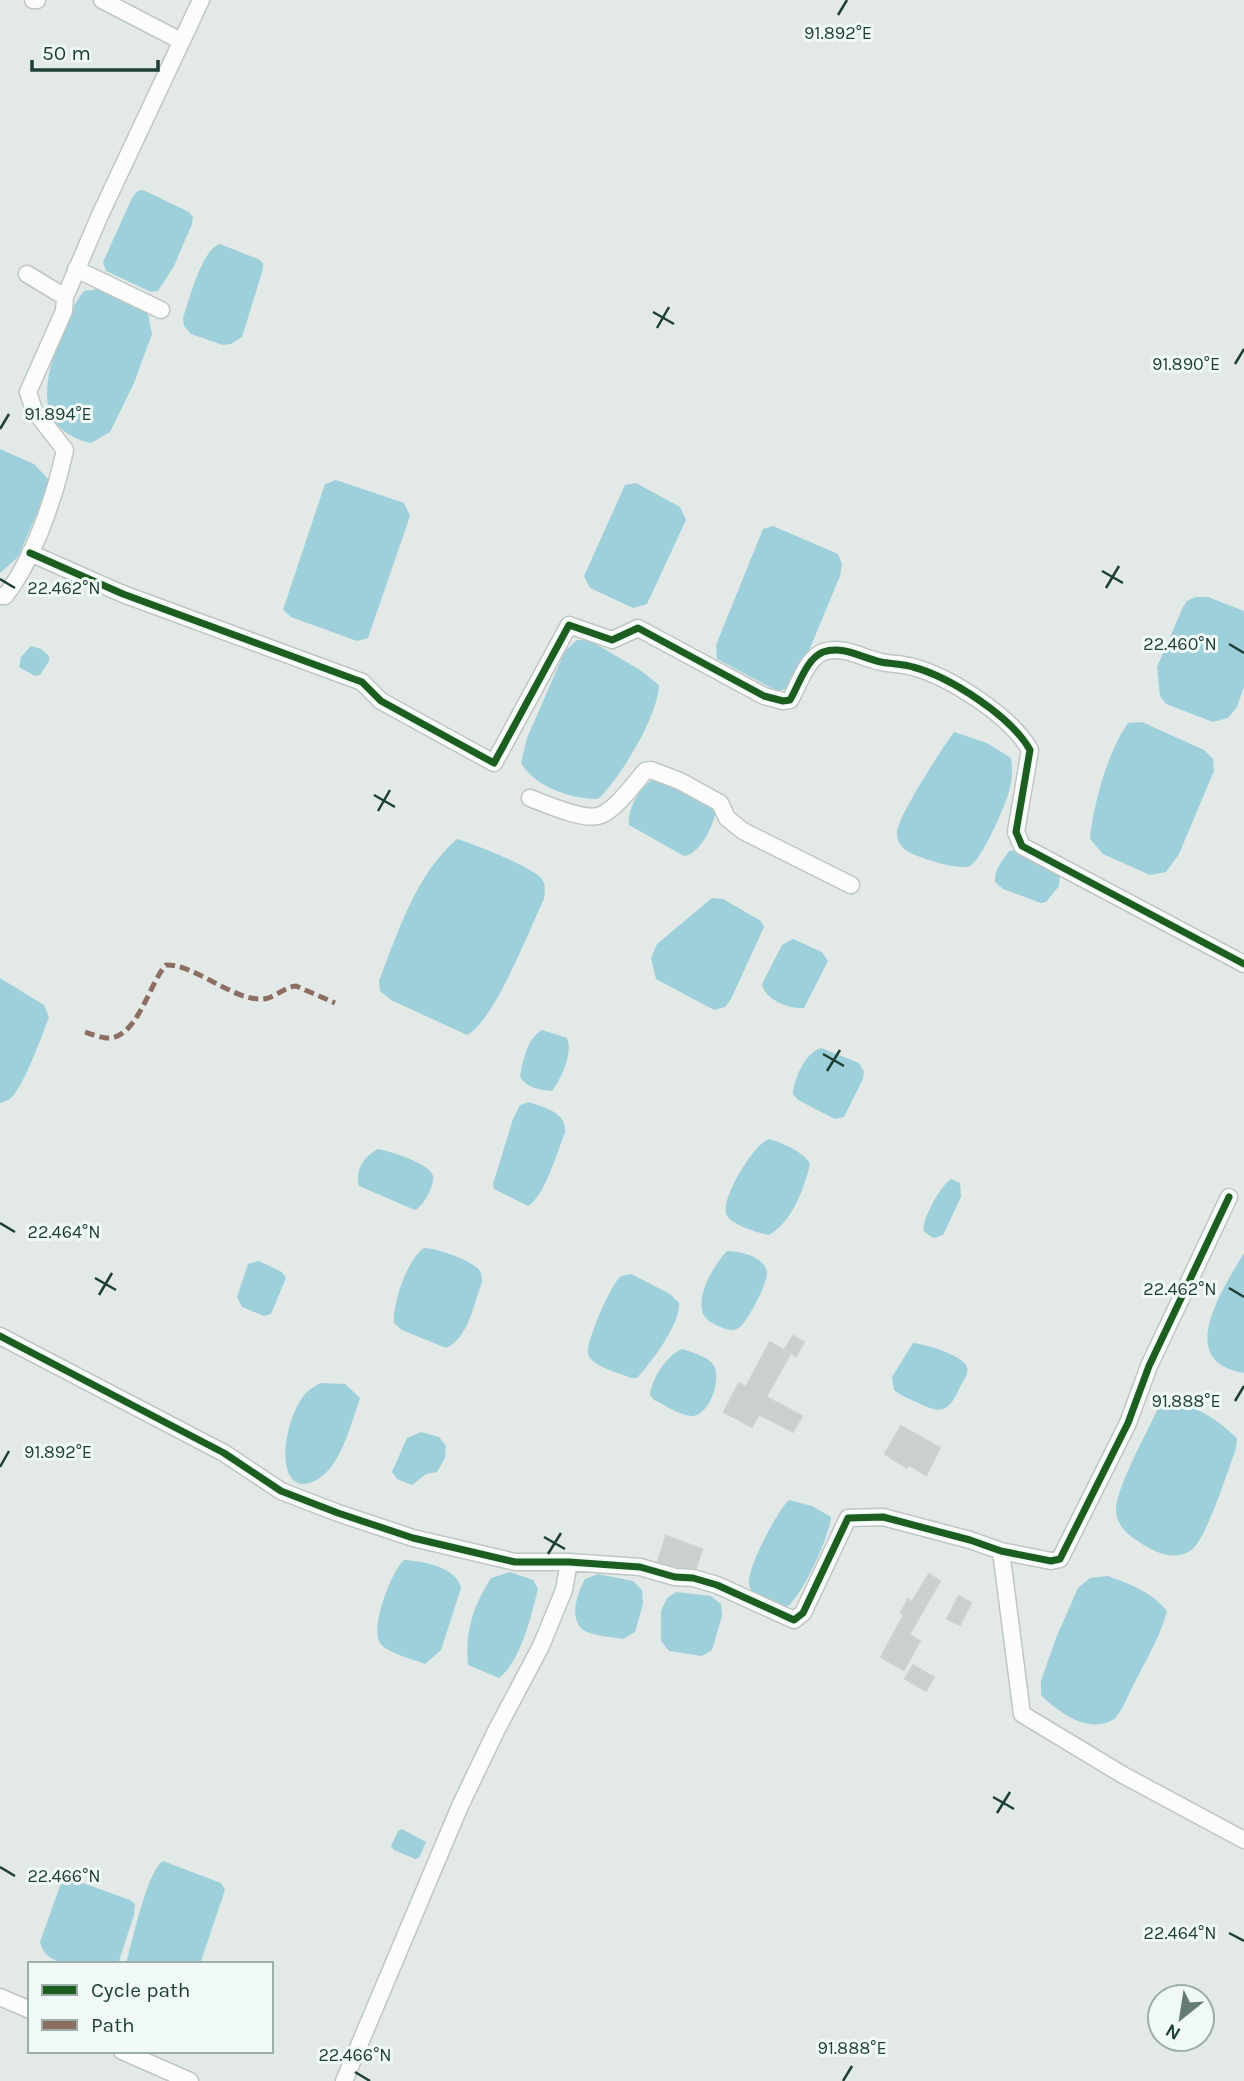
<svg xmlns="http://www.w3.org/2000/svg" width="1244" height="2081" viewBox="0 0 1244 2081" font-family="Karla,sans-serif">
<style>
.water{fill:#9ed0dc}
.building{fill:#c9d0cd;stroke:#cbd2cf;stroke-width:2}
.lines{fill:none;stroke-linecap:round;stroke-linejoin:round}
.street-casing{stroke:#bfc6c3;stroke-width:19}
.street{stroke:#fbfcfb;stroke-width:16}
.quiet{stroke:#8d6e63;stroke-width:5;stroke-dasharray:10 5;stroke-linecap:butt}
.cycleway-casing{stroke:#f0f9f5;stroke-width:11}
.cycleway{stroke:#1b5e20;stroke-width:7}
.ticks{fill:none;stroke:#1e3e38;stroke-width:2.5}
.ticks-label{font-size:18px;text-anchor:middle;fill:#1e3e38;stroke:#f0f9f5;stroke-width:6;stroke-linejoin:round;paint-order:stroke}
</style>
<rect width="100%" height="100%" fill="#e2e9e6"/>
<!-- water -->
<path class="water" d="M 143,190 L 189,212 L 193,217 L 192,224 L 174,266 L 158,291 L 151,292 L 106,271 L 103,262 L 132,198 L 138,191 Z
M 220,244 L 258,259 L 263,263 L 263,269 L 242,337 L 231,344 L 223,345 L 191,334 L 184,326 L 183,318 C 189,300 202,249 220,244 Z
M 99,289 L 126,296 L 139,304 L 148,314 L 152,334 L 134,383 L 110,432 L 91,443 C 71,439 52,426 48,405 C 42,376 65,314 84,291 Z
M 0,449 L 34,464 L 49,480 L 48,488 L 18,557 L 0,573 Z
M 336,480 L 404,503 L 410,516 L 368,638 L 357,641 L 291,617 L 283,610 L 325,484 Z
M 636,483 L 680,507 L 686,520 L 647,604 L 633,608 L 590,588 L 584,576 L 625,485 Z
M 773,526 L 838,554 L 842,564 L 840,576 L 801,670 L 790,688 L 777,691 L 717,659 L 716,645 L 763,529 Z
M 1195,597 L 1208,597 L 1244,611 L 1244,687 L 1237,707 L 1228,718 L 1213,722 L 1166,704 L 1160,696 L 1157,667 L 1183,607 L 1187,601 Z
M 577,640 L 589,640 L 640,670 L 659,685 C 658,716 620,779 598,799 C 571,799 535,787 521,763 L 527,738 L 565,651 Z
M 31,646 L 41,649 L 49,656 L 49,661 L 40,675 L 35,676 L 19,667 L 21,657 Z
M 1142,722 L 1204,750 L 1213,759 L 1214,771 L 1179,854 L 1166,872 L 1150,875 L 1103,854 L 1090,839 C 1093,805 1108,751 1128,723 Z
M 954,732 L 987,743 L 1011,758 C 1013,771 1012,783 1008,795 C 1003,810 982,859 970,866 C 959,871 914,857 904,849 C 900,845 897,840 897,834 C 895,820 943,747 954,732 Z
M 660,777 L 716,810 C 714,824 700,855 684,856 L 629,825 C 627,808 642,781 660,777 Z
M 457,839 C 472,843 532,867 541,878 C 546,884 545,891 544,899 C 529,930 495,1020 467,1035 L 391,1000 L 380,991 L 379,981 C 398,932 416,874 457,839 Z
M 1016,850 L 1060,874 L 1059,886 L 1046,902 L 1041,903 L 1003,889 L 995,882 C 994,870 1002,861 1009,851 Z
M 712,898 L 723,899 L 761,921 L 764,927 L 731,999 L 725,1007 L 714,1010 L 656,979 L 651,958 L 657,944 Z
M 793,939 L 822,952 L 828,961 L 804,1008 C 789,1009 765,1000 762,984 L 782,945 Z
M 0,978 L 44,1005 L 49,1017 C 43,1033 23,1089 10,1099 C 10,1099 1,1103 0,1103 Z
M 542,1030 L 567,1038 C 573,1053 562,1078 552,1091 C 539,1090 527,1088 520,1077 C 523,1060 527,1039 542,1030 Z
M 821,1048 L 859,1063 L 864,1072 L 863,1079 L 844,1117 L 835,1119 L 798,1100 L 793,1094 C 793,1080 806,1052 821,1048 Z
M 529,1102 C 545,1108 567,1112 565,1133 C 557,1152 545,1196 528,1206 L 494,1189 L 493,1184 L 513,1119 L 520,1105 Z
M 769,1139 C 783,1143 804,1152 810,1164 C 804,1189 792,1222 769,1235 C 759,1233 729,1225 726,1213 C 722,1196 754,1144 769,1139 Z
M 378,1149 C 390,1151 431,1164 433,1176 C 434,1181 431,1188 429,1193 C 425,1200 422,1206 415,1210 L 359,1186 C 354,1171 365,1155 378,1149 Z
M 951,1179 L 960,1183 L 961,1197 L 943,1235 L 934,1238 C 931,1236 926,1234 924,1231 C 920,1221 943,1183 951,1179 Z
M 424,1248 C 436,1248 467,1259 476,1267 C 482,1271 482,1276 482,1282 C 474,1303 468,1339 446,1348 L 402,1330 L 394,1323 C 392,1304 408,1258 424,1248 Z
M 727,1251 C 740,1251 766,1257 767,1273 C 767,1284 749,1318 741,1326 C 737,1330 731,1331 726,1329 C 717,1326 703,1320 702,1310 C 698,1291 715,1264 727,1251 Z
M 1244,1253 L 1244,1373 C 1173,1362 1224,1287 1244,1253 Z
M 259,1261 L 282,1272 L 286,1278 L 271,1314 L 264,1316 L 242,1307 L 237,1297 L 248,1264 Z
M 631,1274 L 670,1294 L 679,1303 C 681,1323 651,1363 637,1378 L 631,1378 C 620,1373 592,1367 588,1354 C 585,1344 611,1284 620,1277 C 623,1275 627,1275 631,1274 Z
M 913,1343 C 925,1344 963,1355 967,1367 C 969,1374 963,1381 960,1387 C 949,1411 943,1415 918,1403 C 910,1399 901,1396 894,1390 L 892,1377 Z
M 682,1349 C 692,1352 705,1356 712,1363 C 724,1376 709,1419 690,1416 C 678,1414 665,1405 654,1400 L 650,1395 C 652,1378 666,1356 682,1349 Z
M 320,1383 L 345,1384 L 360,1398 C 353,1419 344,1451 331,1467 C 319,1483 294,1495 287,1468 C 281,1448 292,1406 307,1392 C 310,1389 316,1386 320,1383 Z
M 1172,1403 C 1199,1406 1217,1420 1237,1438 L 1236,1449 C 1228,1469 1206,1542 1190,1551 C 1173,1562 1153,1551 1139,1542 C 1127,1534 1115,1524 1116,1508 C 1118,1484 1147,1433 1158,1408 Z
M 421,1432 L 439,1437 L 446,1446 L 445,1458 L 437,1472 L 426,1474 L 412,1485 L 397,1479 L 392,1472 L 407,1438 Z
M 789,1500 L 812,1506 L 831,1517 C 830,1535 802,1596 788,1606 C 785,1608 781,1608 778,1609 C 768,1603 751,1598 749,1584 C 747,1568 777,1511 789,1500 Z
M 404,1560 C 423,1561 457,1567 461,1588 L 441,1650 L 425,1664 C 415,1660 385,1652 380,1643 C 370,1627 391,1572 404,1560 Z
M 510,1572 L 533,1580 L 538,1589 C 531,1616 521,1661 499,1678 L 468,1665 C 465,1630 473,1607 491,1578 Z
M 598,1574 L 633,1581 L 642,1590 L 643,1604 L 635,1632 L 623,1639 C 612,1637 595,1636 585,1631 C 567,1620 578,1592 585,1579 Z
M 1108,1576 C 1132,1585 1150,1591 1167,1611 C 1161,1634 1149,1655 1138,1676 C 1132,1686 1122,1713 1114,1719 C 1089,1735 1058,1712 1041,1695 L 1041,1681 L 1056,1638 L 1078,1588 L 1090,1578 Z
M 676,1592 L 711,1596 L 721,1604 L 722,1616 L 712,1650 L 702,1656 L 669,1651 L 661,1641 L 661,1611 L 667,1598 Z
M 402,1829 L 426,1842 L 419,1858 L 415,1859 L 394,1850 L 391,1846 L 398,1831 Z
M 163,1861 L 221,1883 L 225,1890 L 200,1964 L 126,1964 C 132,1943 147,1871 163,1861 Z
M 69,1878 L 130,1900 L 135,1904 L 134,1915 L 118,1964 C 94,1964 47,1973 40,1942 L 60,1886 L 63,1880 Z"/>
<!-- building -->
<path class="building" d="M 793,1336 L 804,1342 L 796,1356 L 785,1349 Z
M 770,1342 L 790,1354 L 766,1397 L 802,1416 L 793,1432 L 759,1414 L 752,1427 L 724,1412 L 739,1383 L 746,1387 Z
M 901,1426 L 940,1448 L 926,1475 L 909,1465 L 907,1468 L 885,1454 Z
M 666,1536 L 702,1549 L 696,1568 L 677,1567 L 658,1561 Z
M 929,1574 L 940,1581 L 909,1635 L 920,1641 L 904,1670 L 881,1657 L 904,1615 L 901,1613 L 908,1599 L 912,1602 Z
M 959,1596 L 971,1603 L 960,1625 L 947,1619 Z
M 913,1665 L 934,1677 L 926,1691 L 905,1679 Z"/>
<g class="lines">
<!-- street casing -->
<g class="street-casing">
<path id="street" d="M 33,0 L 37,0
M 102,0 L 181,41
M 76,269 L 161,310
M 65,297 L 100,215 L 201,0
M 30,553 L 123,594 L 362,682 L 381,701 L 494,763 L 569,625 L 612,640 L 638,628 L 764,696 L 783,701 L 790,700 C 799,685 806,659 823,652 C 843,645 862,658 881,662 C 891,664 903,664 913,667 C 950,677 1011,716 1030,750 L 1016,832 L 1022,846 L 1244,964
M 0,596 L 5,596 C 34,559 55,496 65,450 L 34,410 L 28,392 L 64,311 L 65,297 L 27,274
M 530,798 C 546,804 585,822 601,815 C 617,808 634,784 645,771 L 651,770 L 680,781 L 720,803 L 727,818 L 743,831 L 851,885
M 0,1336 L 224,1453 L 281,1491 L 338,1513 L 413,1538 L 515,1562 L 569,1562 L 640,1567 L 675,1577 L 693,1578 L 717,1585 L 794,1620 L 803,1613 L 848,1518 L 883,1517 L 970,1540 L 1001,1551 L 1051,1561 L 1060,1559 L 1128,1423 L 1149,1366 L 1229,1197
M 1001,1551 L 1022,1714 L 1123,1775 L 1244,1840
M 0,1997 L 30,2010
M 122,2051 L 190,2081
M 344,2081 L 460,1806 L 496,1731 L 541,1646 L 564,1590 L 569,1562"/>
</g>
<!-- street -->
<use href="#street" class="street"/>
<!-- quiet -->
<path class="quiet" d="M 85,1032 C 91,1034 99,1037 106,1038 C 137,1041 150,981 166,965 C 194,964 231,999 260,999 C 274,1000 283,987 296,986 L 335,1003"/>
<!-- cycleway casing -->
<g class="cycleway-casing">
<path id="cycleway" d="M 30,553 L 123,594 L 362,682 L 381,701 L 494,763 L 569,625 L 612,640 L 638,628 L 764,696 L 783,701 L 790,700 C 799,685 806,659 823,652 C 843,645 862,658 881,662 C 891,664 903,664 913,667 C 950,677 1011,716 1030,750 L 1016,832 L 1022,846 L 1244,964
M 0,1336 L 224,1453 L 281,1491 L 338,1513 L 413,1538 L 515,1562 L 569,1562 L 640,1567 L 675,1577 L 693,1578 L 717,1585 L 794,1620 L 803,1613 L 848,1518 L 883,1517 L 970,1540 L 1001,1551 L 1051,1561 L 1060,1559 L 1128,1423 L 1149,1366 L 1229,1197"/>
</g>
<!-- cycleway -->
<use href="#cycleway" class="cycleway"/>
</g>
<!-- ticks -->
<path class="ticks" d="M 838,15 L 847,0M 653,312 L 674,324M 657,328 L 669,307M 1235,364 L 1244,349M 0,429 L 9,414M 1102,571 L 1123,583M 0,579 L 15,588M 1106,588 L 1119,566M 1229,644 L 1244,653M 374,795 L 395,807M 378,811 L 390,790M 823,1054 L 844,1066M 827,1071 L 840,1050M 0,1223 L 15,1232M 95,1278 L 116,1290M 1229,1288 L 1244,1297M 99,1295 L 112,1273M 1235,1401 L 1244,1386M 0,1467 L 9,1451M 544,1537 L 565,1549M 548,1554 L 561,1533M 993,1797 L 1014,1809M 997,1813 L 1010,1792M 0,1867 L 15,1876M 1229,1933 L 1244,1941M 355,2072 L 370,2081M 843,2081 L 852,2066"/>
<g class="ticks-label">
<text x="838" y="39">91.892°E</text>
<text x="1186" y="370">91.890°E</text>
<text x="58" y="420">91.894°E</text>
<text x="64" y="594">22.462°N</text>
<text x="1180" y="650">22.460°N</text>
<text x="64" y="1238">22.464°N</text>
<text x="1180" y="1295">22.462°N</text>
<text x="1186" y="1407">91.888°E</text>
<text x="58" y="1458">91.892°E</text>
<text x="64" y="1882">22.466°N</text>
<text x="1180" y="1939">22.464°N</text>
<text x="852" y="2054">91.888°E</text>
<text x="355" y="2061">22.466°N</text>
</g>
<!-- legend -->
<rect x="28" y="1962" width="245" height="91" fill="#f0f9f5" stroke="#9caea9" stroke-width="2"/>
<rect x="42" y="1985" width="35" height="10" fill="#1b5e20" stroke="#9caea9" stroke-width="2"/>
<text x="91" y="1997" font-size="21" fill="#1e3e38">Cycle path</text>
<rect x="42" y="2020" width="35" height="10" fill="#8d6e63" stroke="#9caea9" stroke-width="2"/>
<text x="91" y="2032" font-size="21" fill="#1e3e38">Path</text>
<!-- north arrow -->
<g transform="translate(1181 2018) rotate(210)"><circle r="33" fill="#f0f9f5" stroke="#9caea9" stroke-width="2"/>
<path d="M0-5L12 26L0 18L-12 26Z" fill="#637a75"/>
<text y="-10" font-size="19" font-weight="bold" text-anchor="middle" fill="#1e3e38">N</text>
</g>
<!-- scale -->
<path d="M32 60v10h126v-10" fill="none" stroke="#1e3e38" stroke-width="3.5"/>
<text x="42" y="60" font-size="21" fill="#1e3e38" stroke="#f0f9f5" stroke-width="5" paint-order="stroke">50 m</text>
</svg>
